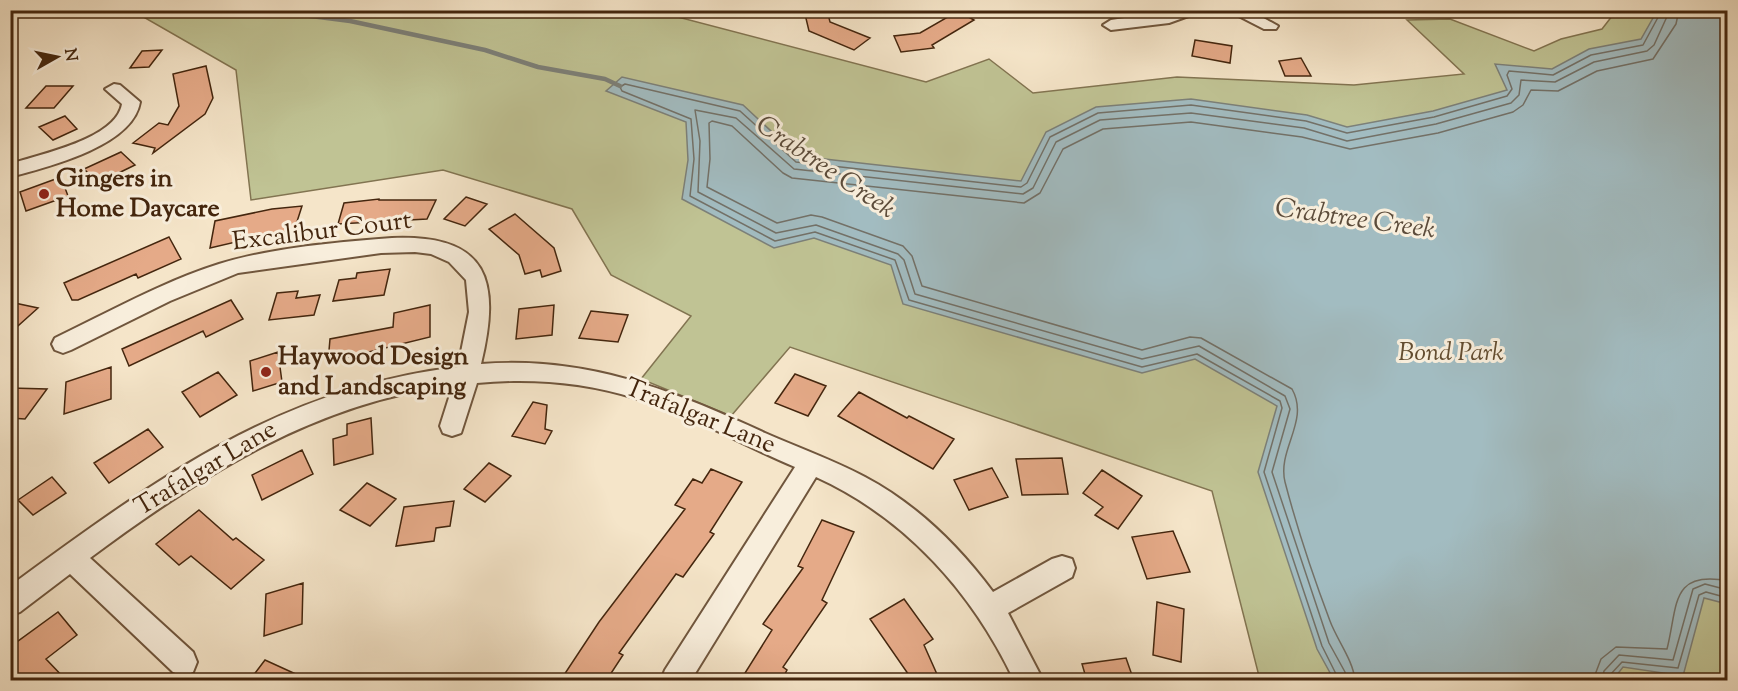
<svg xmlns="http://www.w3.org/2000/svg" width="1738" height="691" viewBox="0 0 1738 691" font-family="'Sorts Mill Goudy',serif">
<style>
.green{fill:#c0c394;stroke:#827451;stroke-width:1.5}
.water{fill:#a2bcc1;stroke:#7c8079;stroke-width:1.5}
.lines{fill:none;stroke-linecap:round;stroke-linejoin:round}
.shore{stroke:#737168;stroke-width:1.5}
.stream{stroke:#7c8079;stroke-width:4.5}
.building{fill:#e5aa88;stroke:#44260e;stroke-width:1.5}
.street-casing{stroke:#70563d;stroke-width:4}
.street{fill:#f8eedc;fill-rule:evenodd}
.poi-dot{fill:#8f2418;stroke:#f8eedc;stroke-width:2}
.labels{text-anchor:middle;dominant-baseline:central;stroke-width:6;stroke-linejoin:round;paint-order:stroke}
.poi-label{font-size:26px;font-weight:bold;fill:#44260e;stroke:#f8eedc;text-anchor:start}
.street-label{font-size:26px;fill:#44260e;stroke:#f8eedc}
.park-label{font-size:26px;font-style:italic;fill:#634d30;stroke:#f8eedc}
.water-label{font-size:27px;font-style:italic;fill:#5c4c3b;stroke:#f8eedc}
</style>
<rect width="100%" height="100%" fill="#f5e5c9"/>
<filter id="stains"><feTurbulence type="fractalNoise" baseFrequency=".00333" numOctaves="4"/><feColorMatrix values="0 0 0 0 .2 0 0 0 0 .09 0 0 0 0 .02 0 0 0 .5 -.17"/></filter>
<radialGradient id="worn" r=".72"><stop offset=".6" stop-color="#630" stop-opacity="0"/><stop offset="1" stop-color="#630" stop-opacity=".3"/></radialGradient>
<!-- green -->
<path class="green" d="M 133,11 L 655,11 L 926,82 L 989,59 L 1033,93 L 1177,77 L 1354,85 L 1464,74 L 1407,20 L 1450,19 L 1534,51 L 1561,39 L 1602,29 L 1616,11 L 1727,11 L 1727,680 L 1260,680 L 1212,491 L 790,347 L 731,416 L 641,379 L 691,316 L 611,275 L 572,209 L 443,170 L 251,200 L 236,70 Z"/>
<!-- water -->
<path class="water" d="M 1657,11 L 1728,11 L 1727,604 L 1704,598 L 1683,676 L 1623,667 L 1613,680 L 1334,680 L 1317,649 L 1258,472 L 1277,406 L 1195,359 L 1142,373 L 903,304 L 891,265 L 814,238 L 774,248 L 682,199 L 688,160 L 686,122 L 606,91 L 622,77 L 743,105 L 798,156 L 1021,181 L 1046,132 L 1096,107 L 1191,99 L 1307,115 L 1347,127 L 1433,111 L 1507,90 L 1495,64 L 1552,69 L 1589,49 L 1641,39 Z"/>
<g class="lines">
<!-- shore -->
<path class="shore" d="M 1339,680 L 1322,646 L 1264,472 L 1282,408 L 1280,401 L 1197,354 L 1142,367 L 909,300 L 895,260 L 815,232 L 775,241 L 690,196 L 694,159 L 691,119 L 622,91 L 620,87 L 625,84 L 740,111 L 796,162 L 1021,187 L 1027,183 L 1050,137 L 1098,113 L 1191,105 L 1306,121 L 1347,133 L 1434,117 L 1507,96 L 1512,89 L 1507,75 L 1509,71 L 1553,75 L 1591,55 L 1643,45 L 1662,10
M 1346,680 L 1345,672 L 1329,643 L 1272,472 L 1290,409 L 1285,396 L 1199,346 L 1142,359 L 915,294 L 904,260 L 898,254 L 816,225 L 776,233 L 698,192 L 700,141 L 695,110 L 736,118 L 794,169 L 1023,194 L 1033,188 L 1056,142 L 1100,120 L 1191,113 L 1304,128 L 1347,141 L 1436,124 L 1511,103 L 1519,95 L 1521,80 L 1555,82 L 1594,62 L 1647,51 L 1654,45 L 1670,10
M 1355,680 C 1353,660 1337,640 1330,621 C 1313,576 1297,528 1285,482 C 1277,449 1310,421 1292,389 L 1201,338 L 1190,337 L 1142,350 L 922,286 L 912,256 L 903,246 L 822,217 L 811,215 L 777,223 L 707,187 L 710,159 L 709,123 L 712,121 L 732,126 L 783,173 L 792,178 L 1024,203 L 1040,193 L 1063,149 L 1103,129 L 1191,122 L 1302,137 L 1350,149 L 1438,133 L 1513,112 L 1523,105 L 1531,90 L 1558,91 L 1597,71 L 1653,59 L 1676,24 L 1679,10
M 1593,680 L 1601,659 L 1616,647 L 1667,649 C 1678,606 1670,570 1728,581
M 1602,680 L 1604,671 L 1619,655 L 1673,660 L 1693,589 L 1705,584 L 1728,590
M 1609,680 L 1610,675 L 1622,662 L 1678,668 L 1699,595 L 1706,592 L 1728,598"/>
<!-- stream -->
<path class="stream" d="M 264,10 L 350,21 L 485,50 L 538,67 L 605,79 L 620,86"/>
</g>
<!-- building -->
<path class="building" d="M 804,10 L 827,10 L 830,22 L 870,38 L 854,50 L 809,31 Z
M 958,11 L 974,20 L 932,45 L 934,48 L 901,52 L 894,36 L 920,33 Z
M 1195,40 L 1232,46 L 1230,63 L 1192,56 Z
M 162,50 L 149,67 L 130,68 L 142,51 Z
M 1301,58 L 1311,76 L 1285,76 L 1279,61 Z
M 206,66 L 213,98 L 205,114 L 153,153 L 155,148 L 133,143 L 159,123 L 168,125 L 179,106 L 173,74 Z
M 46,86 L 73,86 L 54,108 L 26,108 Z
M 65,116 L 77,129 L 53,140 L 39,127 Z
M 121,152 L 135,165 L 98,183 L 84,169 Z
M 61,177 L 68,196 L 26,211 L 20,192 Z
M 466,197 L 487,204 L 465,226 L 444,219 Z
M 379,199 L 379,200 L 436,200 L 427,219 L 338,224 L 344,203 Z
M 302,206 L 294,231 L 236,237 L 236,242 L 210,248 L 215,221 L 272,209 Z
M 515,214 L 554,248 L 561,271 L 542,277 L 540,270 L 525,274 L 519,255 L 489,229 Z
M 169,237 L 181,259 L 138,278 L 136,274 L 78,300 L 72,300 L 64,283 Z
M 390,269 L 384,295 L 333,301 L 339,280 L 356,278 L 357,273 Z
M 298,291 L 296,298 L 320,295 L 314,315 L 269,320 L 277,293 Z
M 231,300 L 243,319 L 206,337 L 203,331 L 129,366 L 122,349 Z
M 10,302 L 38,308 L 10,333 Z
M 430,305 L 430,337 L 328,362 L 330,339 L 393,327 L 394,313 Z
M 554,305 L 552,335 L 516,339 L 519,309 Z
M 591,311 L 628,315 L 618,342 L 579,338 Z
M 278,352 L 282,382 L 253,391 L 250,361 Z
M 111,367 L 111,399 L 64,414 L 66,382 Z
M 218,372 L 237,395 L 200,417 L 182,392 Z
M 795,374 L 826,386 L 808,416 L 775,403 Z
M 10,388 L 47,389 L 25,419 L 10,418 Z
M 859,392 L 907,418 L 909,416 L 954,439 L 933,469 L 838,416 Z
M 533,402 L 547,405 L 545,429 L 552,431 L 545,444 L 512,436 Z
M 371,418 L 373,454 L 334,465 L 333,439 L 347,435 L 347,424 Z
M 148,429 L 163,447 L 109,483 L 94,463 Z
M 302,450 L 313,474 L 262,500 L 252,475 Z
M 1062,458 L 1068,494 L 1022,495 L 1016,459 Z
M 489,463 L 511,476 L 485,502 L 464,489 Z
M 992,468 L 1008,497 L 969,510 L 954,480 Z
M 711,469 L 742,482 L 710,532 L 714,534 L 683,577 L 676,574 L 619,653 L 623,655 L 606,681 L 560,681 L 599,622 L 685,509 L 675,505 L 693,479 L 702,483 Z
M 1102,470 L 1142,496 L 1118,529 L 1095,515 L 1103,507 L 1083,493 Z
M 52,477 L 66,493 L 33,515 L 18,500 Z
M 367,483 L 396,499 L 370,526 L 340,510 Z
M 454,501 L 450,526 L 436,528 L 434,541 L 396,546 L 404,507 Z
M 199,510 L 233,540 L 236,538 L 264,560 L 231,589 L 191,556 L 179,565 L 156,544 Z
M 822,520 L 854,532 L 822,600 L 827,603 L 783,667 L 787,670 L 781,681 L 740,681 L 772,630 L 763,624 L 803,568 L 798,566 Z
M 1173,531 L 1190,572 L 1147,579 L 1132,537 Z
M 303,583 L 302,624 L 264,636 L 266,594 Z
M 904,599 L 933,639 L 924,645 L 940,681 L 913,681 L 870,619 Z
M 1157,602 L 1184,609 L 1181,662 L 1153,655 Z
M 58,612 L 77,635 L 46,659 L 67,681 L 10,681 L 10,647 Z
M 1126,658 L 1134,681 L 1087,681 L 1082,664 Z
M 265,660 L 311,681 L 249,681 Z"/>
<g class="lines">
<!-- street casing -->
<g class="street-casing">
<path id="street" d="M 1178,10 L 1205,10 L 1169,23 L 1111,30 L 1103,25 L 1111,20 Z
M 1227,10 L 1249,10 L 1278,26 L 1276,29 L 1264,29 Z
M 114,84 L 120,85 L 140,102 C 133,146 48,167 10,177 L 10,164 C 41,154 116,139 122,104 L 105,89 Z
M 392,238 C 489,234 501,281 481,364 C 588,356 671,390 765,433 C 799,448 833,460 865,477 C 916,504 959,546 993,592 L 1052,559 L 1062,556 L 1072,559 L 1075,568 L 1072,577 L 1008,613 L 1043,680 L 1014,680 C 972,592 906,518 816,477 L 691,680 L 661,680 L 665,670 L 795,467 C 742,445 690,414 635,398 C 584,382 530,378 477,383 L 461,433 L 452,436 L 443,433 L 440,426 L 453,385 C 314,403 200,476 90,558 L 193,652 L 197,662 L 193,672 L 183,676 L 173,672 L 70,574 L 20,612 L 10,616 L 10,586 C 152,482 278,388 458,367 L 469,312 L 466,280 L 449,262 L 431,254 L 415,252 L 381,253 L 238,273 L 170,301 L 71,350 L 63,353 L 55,350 L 52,344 L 55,338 C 109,312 162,282 219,264 C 271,248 337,242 392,238 Z"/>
</g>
<!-- street -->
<use href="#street" class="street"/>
</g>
<!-- markers -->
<g class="poi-dot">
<circle cx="44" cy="194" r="6"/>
<circle cx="266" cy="372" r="6"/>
</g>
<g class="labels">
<!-- poi labels -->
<g class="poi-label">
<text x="56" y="179">Gingers in<tspan x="56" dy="30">Home Daycare</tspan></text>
<text x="278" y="357">Haywood Design<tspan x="278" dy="30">and Landscaping</tspan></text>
</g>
<!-- street labels -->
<g class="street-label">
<text transform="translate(322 232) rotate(-7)">Excalibur Court</text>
<text transform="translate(700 417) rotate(22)">Trafalgar Lane</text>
<text transform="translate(206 469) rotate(-31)">Trafalgar Lane</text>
</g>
<!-- park labels -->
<g class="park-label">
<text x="1451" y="353">Bond Park</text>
</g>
<!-- water labels -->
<g class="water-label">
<text transform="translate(825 168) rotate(34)">Crabtree Creek</text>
<text transform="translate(1355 220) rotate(8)">Crabtree Creek</text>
</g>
</g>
<!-- margin -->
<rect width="1738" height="691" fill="none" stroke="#f5e5c9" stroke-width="36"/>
<rect x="12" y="12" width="1714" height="667" fill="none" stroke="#44260e" stroke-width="3"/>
<rect x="18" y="18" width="1702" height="655" fill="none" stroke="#44260e" stroke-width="1.5"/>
<!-- north arrow -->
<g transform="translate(57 57) rotate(81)" stroke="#f8eedc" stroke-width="4.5" paint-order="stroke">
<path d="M0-4.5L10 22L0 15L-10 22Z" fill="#44260e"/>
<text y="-9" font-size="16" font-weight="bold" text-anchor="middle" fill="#44260e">N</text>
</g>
<rect width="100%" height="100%" filter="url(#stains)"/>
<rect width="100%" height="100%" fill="url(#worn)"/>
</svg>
